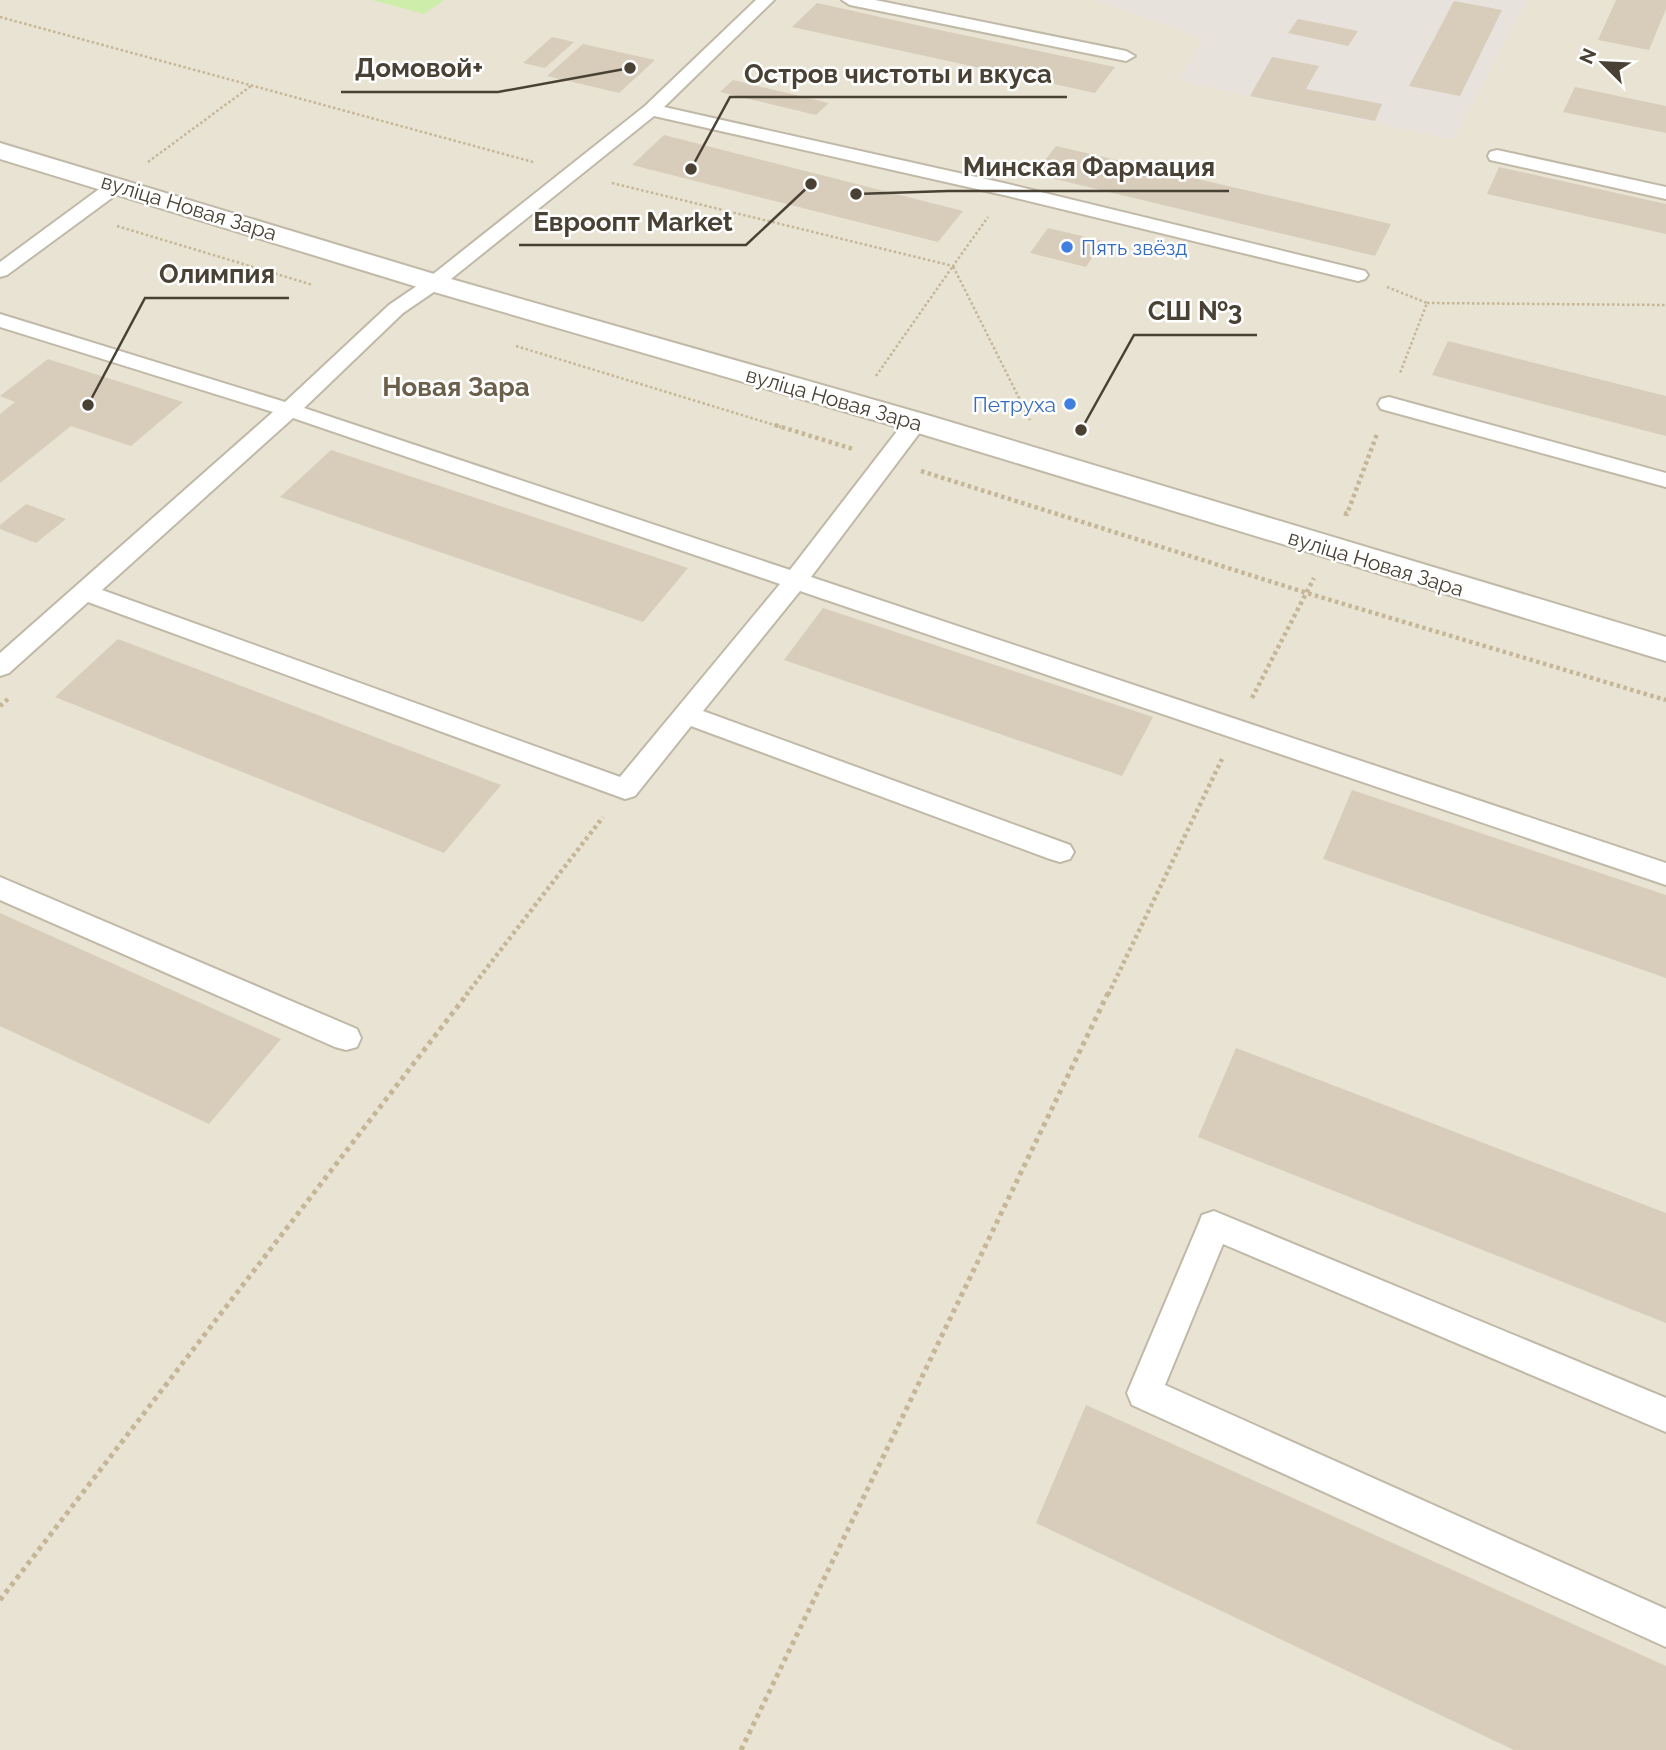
<svg xmlns="http://www.w3.org/2000/svg" width="1666" height="1750" viewBox="0 0 1666 1750" font-family="Raleway,sans-serif">
<style>
.residential{fill:#e9e3d3}
.industrial{fill:#e7e2db}
.green{fill:#cdedaa}
.building{fill:#d8cdba}
.lines{fill:none;stroke-linecap:round;stroke-linejoin:round}
.service-casing{stroke:#c1b9a7;stroke-width:4}
.minor-casing{stroke:#c1b9a7;stroke-width:4}
.path-far2{stroke:#c5b697;stroke-width:2.5;stroke-dasharray:2.5 2.5;stroke-linecap:butt}
.path-far1{stroke:#c5b697;stroke-width:4.5;stroke-dasharray:3.5 3.5;stroke-linecap:butt}
.path{stroke:#c5b697;stroke-width:5;stroke-dasharray:4.5 4.5;stroke-linecap:butt}
.service{fill:#fff;fill-rule:evenodd}
.minor{fill:#fff;fill-rule:evenodd}
.shop-dot{fill:#3f7fe0;stroke:#fff;stroke-width:2.5}
.labels{text-anchor:middle;dominant-baseline:central;stroke-width:5;stroke-linejoin:round;paint-order:stroke}
.far-street-label{font-size:21px;fill:#484134;stroke:#fff}
.far-shop-label{font-size:21px;fill:#366cbe;stroke:#fff;text-anchor:start}
.far-district-label{font-size:26px;font-weight:bold;fill:#6c604a;stroke:#fff}
.leader{fill:none;stroke:#484134;stroke-width:2.5}
.callout-dot{fill:#484134;stroke:#fff;stroke-width:2.5}
.callout-label{font-size:26px;text-anchor:middle;font-weight:bold;fill:#484134;stroke:#fff;stroke-width:5;stroke-linejoin:round;paint-order:stroke}
</style>
<rect width="100%" height="100%" fill="#f5f1e6"/>
<!-- residential -->
<path class="residential" d="M 0,0 L 1666,0 L 1666,1750 L 0,1750 Z"/>
<!-- industrial -->
<path class="industrial" d="M 1094,0 L 1527,0 L 1453,140 L 1178,81 L 1203,39 Z"/>
<!-- green -->
<path class="green" d="M 372,0 L 444,0 L 424,14 Z"/>
<!-- building -->
<path class="building" d="M 1616,0 L 1666,0 L 1666,9 L 1649,50 L 1598,40 Z
M 1454,1 L 1502,10 L 1460,96 L 1409,86 Z
M 817,3 L 930,28 L 1115,67 L 1095,93 L 792,27 Z
M 1298,19 L 1358,31 L 1348,46 L 1288,33 Z
M 552,37 L 574,42 L 545,68 L 523,63 Z
M 583,44 L 655,60 L 619,93 L 547,76 Z
M 1272,57 L 1319,66 L 1306,89 L 1382,104 L 1375,121 L 1250,96 Z
M 733,80 L 829,103 L 816,115 L 720,92 Z
M 1575,87 L 1666,106 L 1666,133 L 1563,112 Z
M 664,135 L 963,211 L 938,242 L 632,165 Z
M 1056,146 L 1391,224 L 1375,256 L 1034,174 Z
M 1499,167 L 1666,204 L 1666,234 L 1487,194 Z
M 1048,228 L 1103,241 L 1086,267 L 1030,253 Z
M 1448,341 L 1666,396 L 1666,436 L 1432,375 Z
M 48,359 L 183,402 L 131,446 L 71,426 L 0,483 L 0,414 L 15,402 L 0,396 Z
M 331,450 L 688,568 L 643,622 L 280,497 Z
M 26,504 L 66,519 L 36,543 L 0,529 L 0,525 Z
M 823,608 L 1153,717 L 1122,776 L 784,660 Z
M 118,639 L 501,785 L 444,853 L 55,697 Z
M 1352,790 L 1666,895 L 1666,978 L 1323,859 Z
M 0,913 L 281,1039 L 209,1124 L 0,1026 Z
M 1236,1048 L 1666,1213 L 1666,1323 L 1198,1137 Z
M 1086,1405 L 1666,1666 L 1666,1750 L 1514,1750 L 1036,1523 Z"/>
<g class="lines">
<!-- service casing -->
<g class="service-casing">
<path id="service" d="M 756,0 L 774,0 L 664,107 L 1008,184 L 1365,271 L 1368,275 L 1365,279 L 1358,281 L 1008,196 L 654,116 L 441,287 L 403,313 L 304,408 L 790,570 L 908,417 L 924,417 L 927,422 L 924,427 L 811,577 L 1666,863 L 1666,885 L 800,591 L 703,711 L 1070,845 L 1074,852 L 1070,859 L 1060,862 L 1050,859 L 691,726 L 635,796 L 625,799 L 88,602 L 9,673 L 0,676 L 0,653 L 273,412 L 0,327 L 0,314 L 285,402 L 389,305 L 427,279 L 645,106 ZM 293,418 L 780,584 L 620,777 L 102,590 Z
M 842,0 L 875,0 L 1126,51 L 1135,56 L 1126,61 L 850,5 Z
M 1497,150 L 1666,187 L 1666,199 L 1490,160 L 1488,156 L 1490,152 Z
M 117,179 L 124,181 L 127,185 L 124,189 L 7,275 L 0,277 L 0,262 L 110,181 Z
M 1389,397 L 1666,473 L 1666,487 L 1381,409 L 1378,404 L 1381,399 Z
M 0,877 L 357,1029 L 361,1038 L 357,1047 L 346,1050 L 335,1047 L 0,900 Z
M 1214,1211 L 1666,1398 L 1666,1432 L 1223,1244 L 1165,1385 L 1666,1609 L 1666,1647 L 1132,1405 L 1127,1393 L 1198,1225 L 1202,1215 Z"/>
</g>
<!-- minor casing -->
<g class="minor-casing">
<path id="minor" d="M 0,143 L 444,277 L 927,415 L 1666,637 L 1666,661 L 905,429 L 424,289 L 0,159 Z"/>
</g>
<!-- path-far2 -->
<path class="path-far2" d="M 0,17 L 533,162
M 148,162 L 251,86
M 612,183 L 953,266 L 988,217
M 117,226 L 313,285
M 1387,287 L 1427,303 L 1400,373
M 1427,303 L 1666,305
M 516,346 L 781,427
M 876,376 L 953,266 L 1030,420"/>
<!-- path-far1 -->
<path class="path-far1" d="M 775,425 L 853,449
M 921,471 L 1307,593 L 1666,700
M 1344,513 L 1347,514 L 1377,434
M 1252,698 L 1314,578
M 0,706 L 8,699
M 466,995 L 603,817
M 1108,995 L 1222,759"/>
<!-- path -->
<path class="path" d="M 0,1600 L 468,993
M 741,1750 L 1108,993"/>
<!-- service -->
<use href="#service" class="service"/>
<!-- minor -->
<use href="#minor" class="minor"/>
</g>
<!-- markers -->
<g class="shop-dot">
<circle cx="1067" cy="247" r="7"/>
<circle cx="1070" cy="404" r="7"/>
</g>
<g class="labels">
<!-- far-street labels -->
<g class="far-street-label">
<text transform="translate(189 207) rotate(17)">вуліца Новая Зара</text>
<text transform="translate(834 399) rotate(16)">вуліца Новая Зара</text>
<text transform="translate(1376 563) rotate(17)">вуліца Новая Зара</text>
</g>
<!-- far-shop labels -->
<g class="far-shop-label">
<text x="1081" y="247">Пять звёзд</text>
<text x="1056" y="404" text-anchor="end">Петруха</text>
</g>
<!-- far-district labels -->
<g class="far-district-label">
<text x="456" y="387">Новая Зара</text>
</g>
</g>
<!-- callouts -->
<path class="leader" d="M630 68L498 92H341M691 169L730 97H1067M856 194L948 191H1229M811 184L746 245H519M88 405L145 298H289M1081 430L1134 335H1257"/>
<g class="callout-dot">
<circle cx="630" cy="68" r="7"/>
<circle cx="691" cy="169" r="7"/>
<circle cx="856" cy="194" r="7"/>
<circle cx="811" cy="184" r="7"/>
<circle cx="88" cy="405" r="7"/>
<circle cx="1081" cy="430" r="7"/>
</g>
<g class="callout-label">
<text x="419" y="77">Домовой+</text>
<text x="898" y="83">Остров чистоты и вкуса</text>
<text x="1089" y="176">Минская Фармация</text>
<text x="633" y="231">Евроопт Market</text>
<text x="217" y="283">Олимпия</text>
<text x="1195" y="320">СШ №3</text>
</g>
<!-- north arrow -->
<g transform="translate(1603 63) rotate(294)" stroke="#ffffff" stroke-width="5" paint-order="stroke">
<path d="M0-5L12 26L0 18L-12 26Z" fill="#484134"/>
<text y="-10" font-size="19" font-weight="bold" text-anchor="middle" fill="#484134">N</text>
</g>
</svg>
